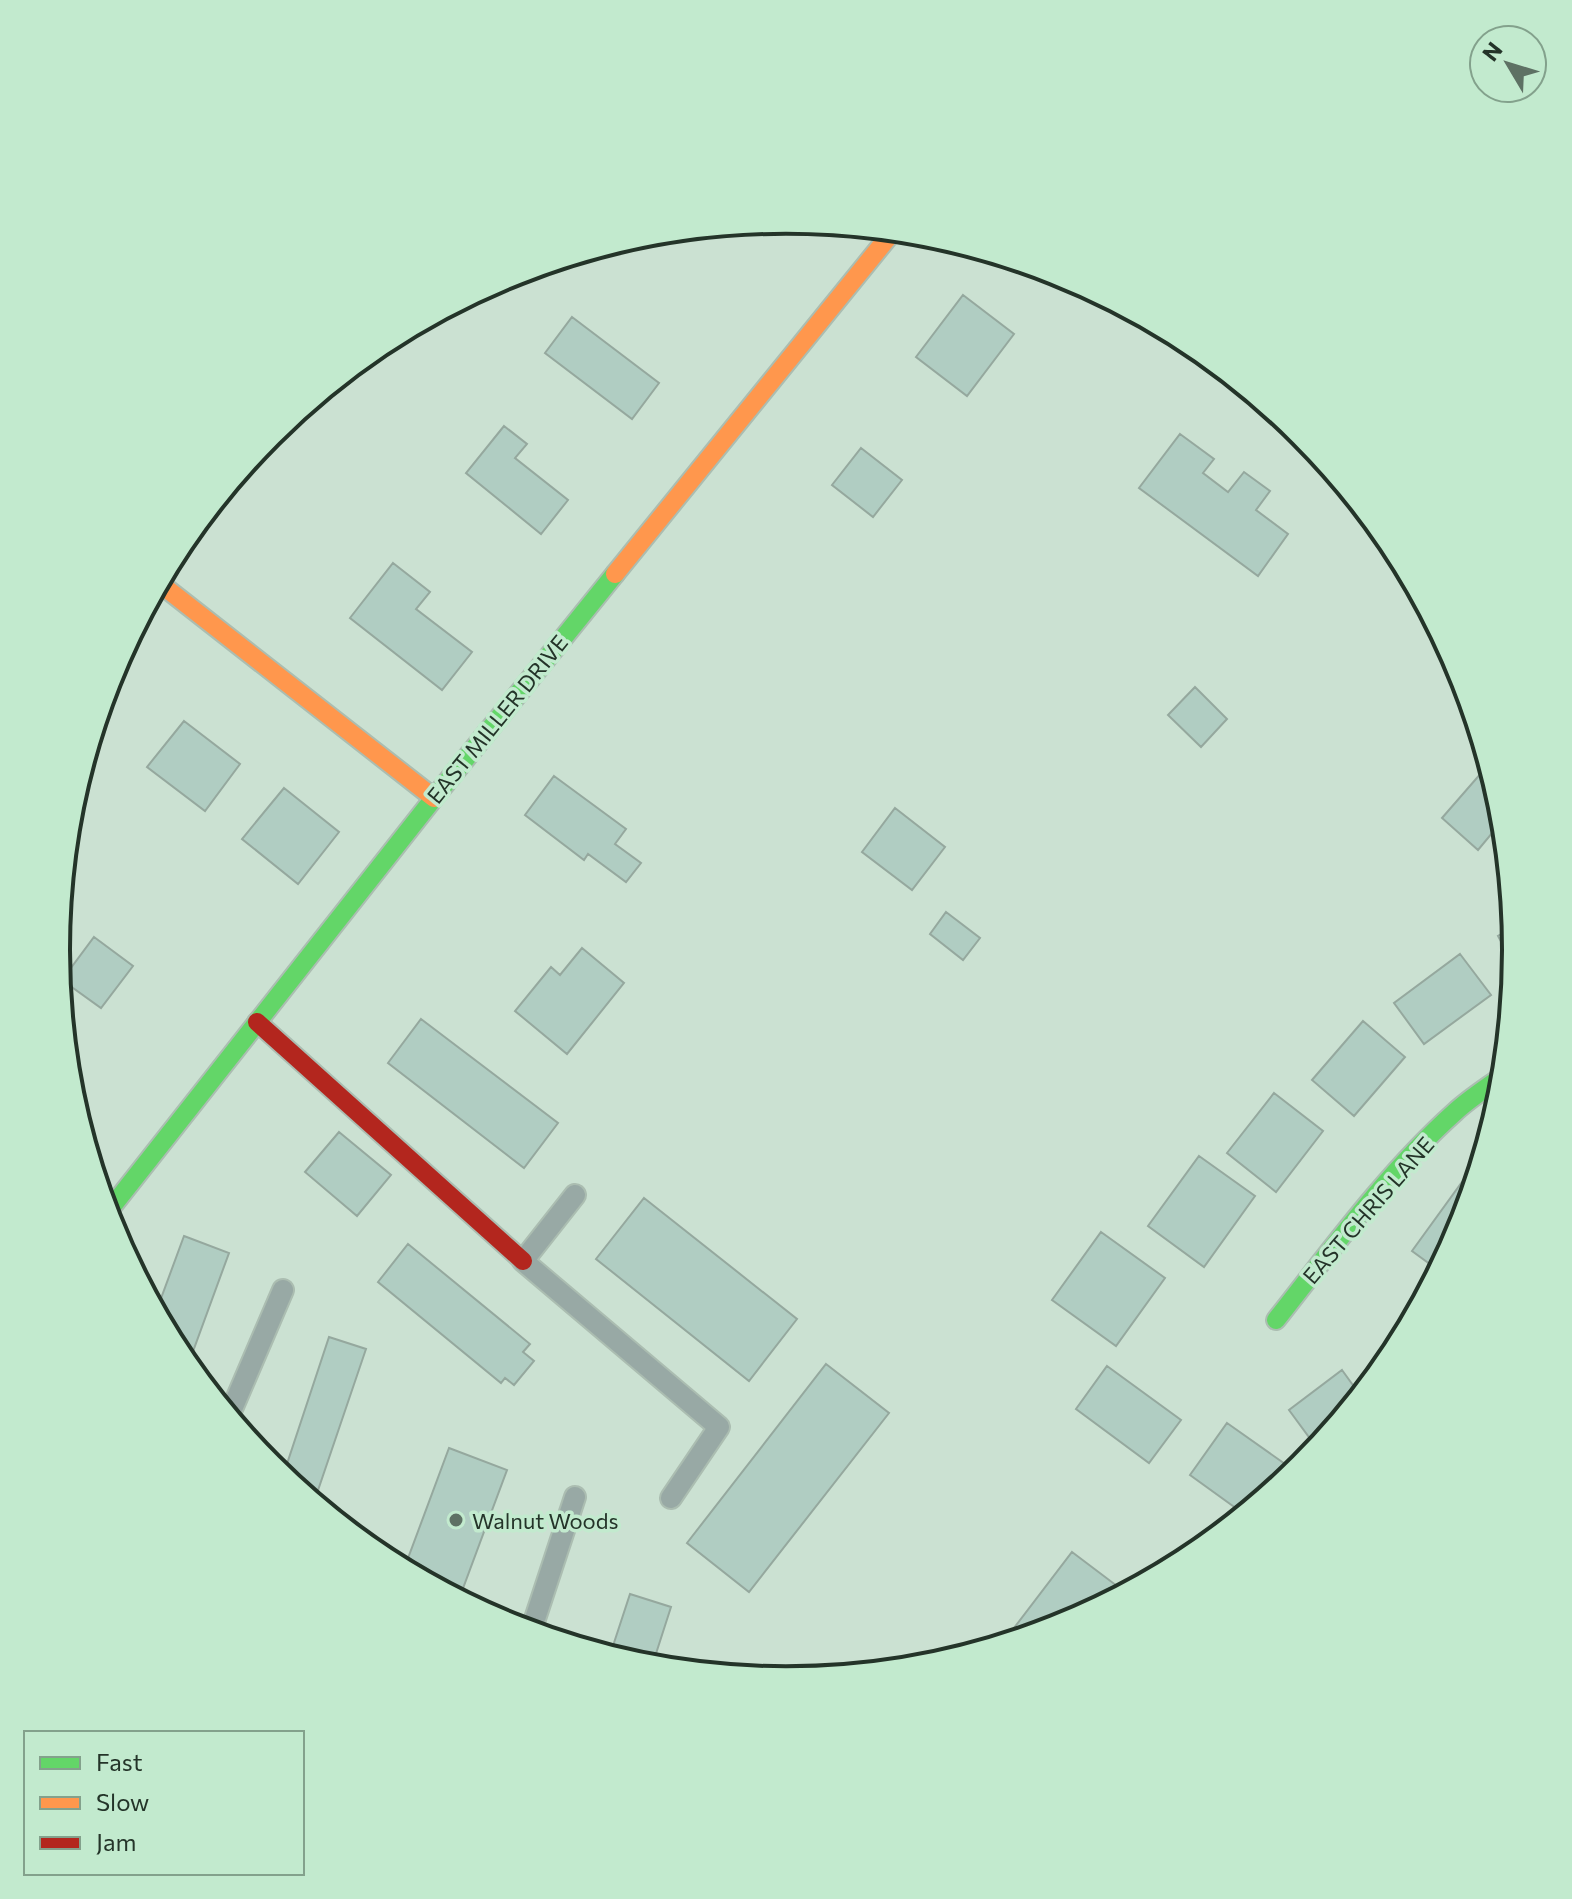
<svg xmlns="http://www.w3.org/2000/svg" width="1572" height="1899" viewBox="0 0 1572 1899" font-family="Commissioner,sans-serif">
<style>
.building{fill:#b0cdc2;stroke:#95a89e;stroke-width:2}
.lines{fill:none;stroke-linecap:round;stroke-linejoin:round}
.lane-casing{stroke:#abbdb1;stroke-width:24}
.fast-casing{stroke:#abbdb1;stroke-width:22}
.slow-casing{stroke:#abbdb1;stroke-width:22}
.jam-casing{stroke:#abbdb1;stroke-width:22}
.lane{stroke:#98a9a5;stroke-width:20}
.fast{stroke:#63d668;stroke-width:18}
.slow{stroke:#ff974d;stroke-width:18}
.jam{stroke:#b3261e;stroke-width:18}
.poi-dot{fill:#5e7164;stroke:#c2eace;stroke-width:3}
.labels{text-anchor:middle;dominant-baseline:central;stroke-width:7;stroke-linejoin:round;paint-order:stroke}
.street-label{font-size:22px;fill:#243429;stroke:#c2eace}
.poi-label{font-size:22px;fill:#243429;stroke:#c2eace;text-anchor:start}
.rim{fill:none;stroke:#243429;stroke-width:4}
</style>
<rect width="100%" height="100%" fill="#cbe1d2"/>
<!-- building -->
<path class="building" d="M 963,295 L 1014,334 L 967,396 L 916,357 Z
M 572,317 L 659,383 L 632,419 L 545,353 Z
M 504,426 L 527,444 L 515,458 L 568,500 L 541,534 L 466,473 Z
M 1180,434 L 1214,459 L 1203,473 L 1228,492 L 1244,472 L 1270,491 L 1256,510 L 1288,534 L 1258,576 L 1139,488 Z
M 861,448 L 902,480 L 873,517 L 832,485 Z
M 393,563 L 430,592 L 416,609 L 472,652 L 442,690 L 350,618 Z
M 1195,687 L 1227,719 L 1201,747 L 1168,715 Z
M 184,721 L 240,764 L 205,811 L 147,767 Z
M 1489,764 L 1502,808 L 1503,820 L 1478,850 L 1442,818 Z
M 554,776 L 626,829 L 615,844 L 641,863 L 626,882 L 588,854 L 584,860 L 525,815 Z
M 284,788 L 339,832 L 298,884 L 242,839 Z
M 895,808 L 945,847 L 912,890 L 862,852 Z
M 946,912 L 980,938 L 963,960 L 930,934 Z
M 1514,927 L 1516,950 L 1514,966 L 1498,936 Z
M 94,937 L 133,966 L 101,1008 L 62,980 Z
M 582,948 L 624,983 L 567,1054 L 515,1011 L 551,967 L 560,975 Z
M 1460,954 L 1491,995 L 1424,1044 L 1394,1003 Z
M 421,1019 L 558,1123 L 524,1168 L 388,1063 Z
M 1363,1021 L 1405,1057 L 1354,1116 L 1312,1080 Z
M 1274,1093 L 1323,1131 L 1276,1192 L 1227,1153 Z
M 339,1132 L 391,1175 L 357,1216 L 305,1172 Z
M 1199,1156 L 1255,1196 L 1204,1267 L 1148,1226 Z
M 1462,1182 L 1472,1190 L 1460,1229 L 1438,1270 L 1412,1251 Z
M 644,1198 L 797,1319 L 749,1381 L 596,1259 Z
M 1101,1232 L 1165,1278 L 1116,1346 L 1052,1300 Z
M 184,1236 L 229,1253 L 188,1365 L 179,1355 L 156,1312 Z
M 408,1244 L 530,1344 L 523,1352 L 534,1361 L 514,1385 L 505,1378 L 501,1383 L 378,1282 Z
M 329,1337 L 366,1349 L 314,1502 L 283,1476 Z
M 826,1364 L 889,1413 L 749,1592 L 687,1543 Z
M 1107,1366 L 1181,1420 L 1149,1463 L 1076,1409 Z
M 1342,1370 L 1360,1395 L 1317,1448 L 1289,1410 Z
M 1227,1423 L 1285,1464 L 1258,1502 L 1244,1514 L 1190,1475 Z
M 449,1448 L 507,1470 L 459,1599 L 404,1569 Z
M 1072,1552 L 1125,1592 L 1065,1624 L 1025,1636 L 1014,1628 Z
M 630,1594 L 671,1607 L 652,1666 L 610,1655 Z"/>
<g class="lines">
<!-- lane casing -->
<g class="lane-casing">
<path id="lane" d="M 575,1195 L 523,1261 L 719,1427 L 671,1498
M 229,1416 L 283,1290
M 531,1631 L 575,1497"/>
</g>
<!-- fast casing -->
<g class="fast-casing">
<path id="fast" d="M 107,1213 L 434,798 L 615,574
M 1276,1320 C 1332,1249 1387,1173 1455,1112 C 1470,1098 1488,1087 1504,1075"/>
</g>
<!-- slow casing -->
<g class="slow-casing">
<path id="slow" d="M 615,574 L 894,230
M 158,582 L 434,798"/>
</g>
<!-- jam casing -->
<g class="jam-casing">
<path id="jam" d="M 257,1022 L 523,1261"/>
</g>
<!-- lane -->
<use href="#lane" class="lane"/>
<!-- fast -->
<use href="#fast" class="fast"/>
<!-- slow -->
<use href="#slow" class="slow"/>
<!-- jam -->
<use href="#jam" class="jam"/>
</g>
<!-- markers -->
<circle class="poi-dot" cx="456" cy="1520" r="8"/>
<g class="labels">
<!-- street labels -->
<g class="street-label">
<text transform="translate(497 719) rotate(-51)">EAST MILLER DRIVE</text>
<text transform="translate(1368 1210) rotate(-49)">EAST CHRIS LANE</text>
</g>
<!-- poi labels -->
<g class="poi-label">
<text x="472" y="1520">Walnut Woods</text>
</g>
</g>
<!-- crop -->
<path d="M0 0H1572V1899H0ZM70 950a716 716 0 1 1 1432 0a716 716 0 1 1-1432 0Z" fill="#c2eace" fill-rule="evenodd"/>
<path class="rim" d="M70 950a716 716 0 1 1 1432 0a716 716 0 1 1-1432 0Z"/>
<!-- legend -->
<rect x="24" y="1731" width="280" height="144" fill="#c2eace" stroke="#83a18c" stroke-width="2"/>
<rect x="40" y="1757" width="40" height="12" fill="#63d668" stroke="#83a18c" stroke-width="2"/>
<text x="96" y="1771" font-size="24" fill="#243429">Fast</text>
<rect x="40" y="1797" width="40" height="12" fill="#ff974d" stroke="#83a18c" stroke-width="2"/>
<text x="96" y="1811" font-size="24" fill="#243429">Slow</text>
<rect x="40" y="1837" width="40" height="12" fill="#b3261e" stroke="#83a18c" stroke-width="2"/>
<text x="96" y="1851" font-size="24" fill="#243429">Jam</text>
<!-- north arrow -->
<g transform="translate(1508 64) rotate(308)"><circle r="38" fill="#c2eace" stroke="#83a18c" stroke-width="2"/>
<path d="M0-6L14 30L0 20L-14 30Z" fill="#5e7164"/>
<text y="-12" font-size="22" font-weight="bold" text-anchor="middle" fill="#243429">N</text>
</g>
</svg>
